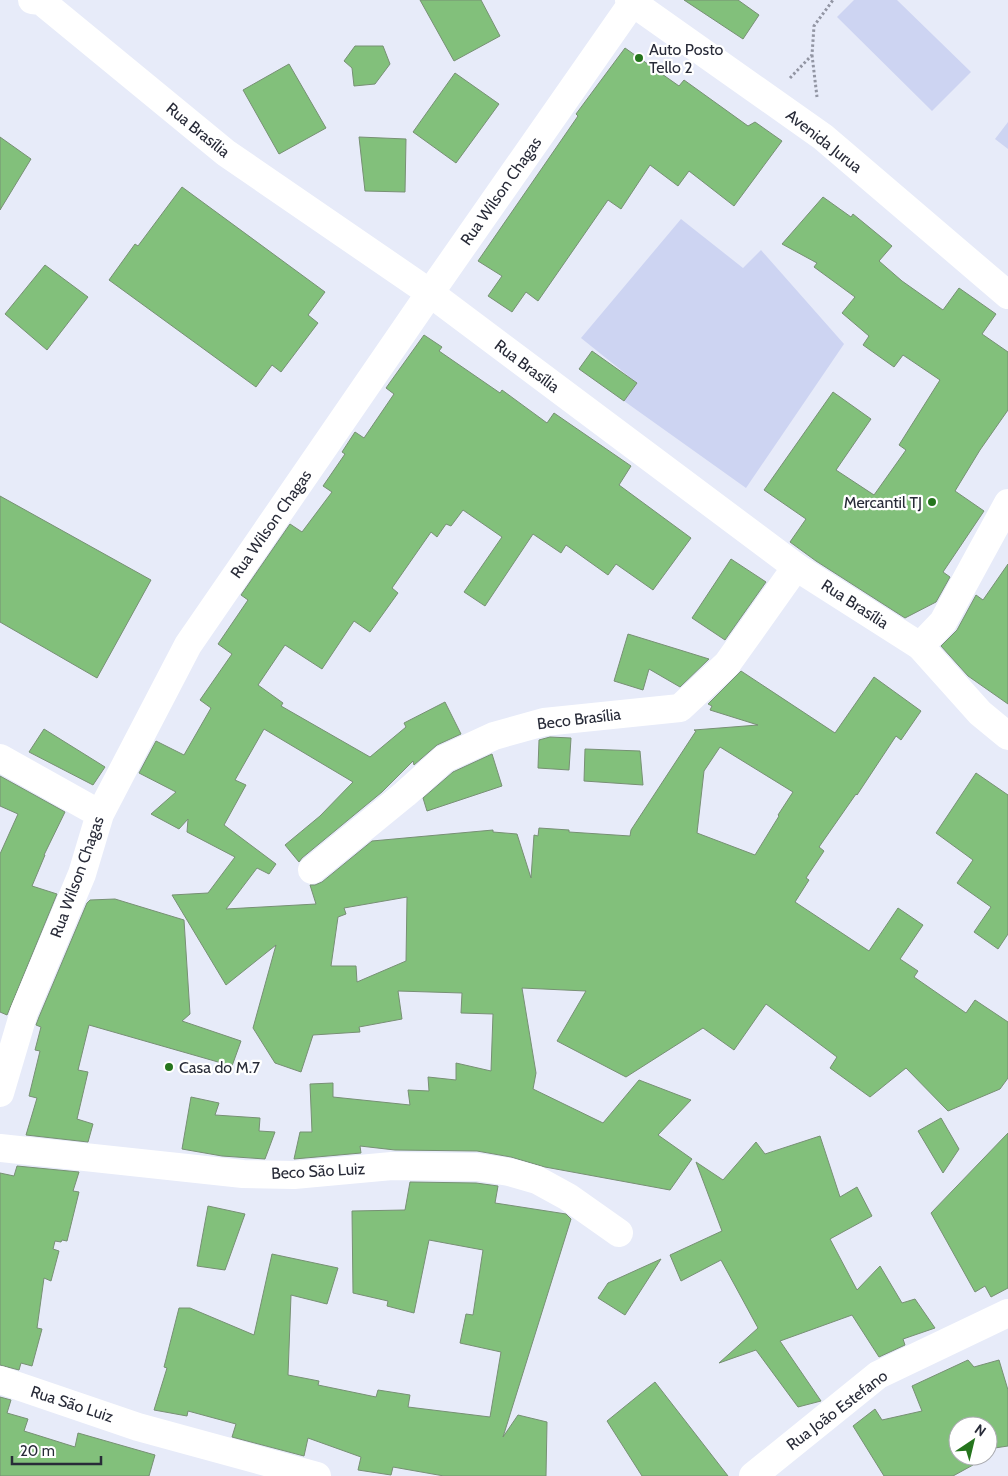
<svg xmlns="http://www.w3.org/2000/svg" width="1008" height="1476" viewBox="0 0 1008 1476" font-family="Cabin,sans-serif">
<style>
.green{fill:#cdd4f2}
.building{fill:#82c07b;stroke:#779074;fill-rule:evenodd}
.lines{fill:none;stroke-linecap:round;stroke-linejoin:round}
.path{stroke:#9295a3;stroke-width:3;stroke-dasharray:2.5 2.5;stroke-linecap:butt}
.minor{stroke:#fff;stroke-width:28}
.tertiary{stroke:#fff;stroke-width:28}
.poi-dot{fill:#25751d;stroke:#fff;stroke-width:2}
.labels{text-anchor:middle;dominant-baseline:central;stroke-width:4.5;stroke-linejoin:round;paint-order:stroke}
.poi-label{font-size:16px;fill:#282b38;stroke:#fff;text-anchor:start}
.street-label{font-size:16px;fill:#282b38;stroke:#fff}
</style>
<rect width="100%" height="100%" fill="#e7ebf9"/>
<!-- green -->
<path class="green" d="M 854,0 L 897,0 L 971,72 L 932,111 L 837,17 Z
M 1008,122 L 1008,149 L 995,139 Z
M 681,219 L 743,268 L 761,250 L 844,344 L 746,488 L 624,401 L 637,383 L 581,338 Z"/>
<!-- building -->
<path class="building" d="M 420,0 L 481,0 L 500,36 L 454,61 Z
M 684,0 L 738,0 L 759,15 L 743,39 Z
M 355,46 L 383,46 L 390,64 L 375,84 L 354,86 L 352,68 L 344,61 Z
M 625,48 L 679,86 L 684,80 L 748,126 L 755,122 L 782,141 L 734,206 L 689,171 L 678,186 L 650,165 L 621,209 L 608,200 L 538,301 L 526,292 L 512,312 L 488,296 L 502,276 L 478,261 L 578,116 L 576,114 Z
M 289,64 L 326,128 L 279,154 L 243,90 Z
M 455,73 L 499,104 L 456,163 L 413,132 Z
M 0,137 L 31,159 L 0,210 Z
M 359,137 L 406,139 L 405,192 L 365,191 Z
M 182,187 L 325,292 L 308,315 L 318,323 L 281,372 L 272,365 L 256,387 L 109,280 L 135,244 L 138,246 Z
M 823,197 L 851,217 L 853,214 L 892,246 L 879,261 L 902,281 L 943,310 L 959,288 L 996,314 L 982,334 L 1008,352 L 1008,410 L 980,450 L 955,491 L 984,511 L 943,572 L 950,577 L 936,602 L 905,618 L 816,561 L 790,542 L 806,519 L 764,490 L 833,392 L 871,419 L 836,470 L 874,495 L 906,450 L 899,445 L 940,380 L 903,355 L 894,367 L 863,345 L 869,336 L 842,313 L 855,297 L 814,267 L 817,263 L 782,244 Z
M 45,265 L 88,297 L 47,350 L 5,314 Z
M 424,335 L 442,347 L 439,351 L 500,393 L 502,390 L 547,423 L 554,413 L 631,466 L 619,485 L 691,538 L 653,590 L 616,564 L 608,575 L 566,545 L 561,553 L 533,534 L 485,606 L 464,592 L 502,537 L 463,510 L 451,526 L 446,524 L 437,537 L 431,532 L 392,588 L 398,593 L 370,632 L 354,621 L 322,669 L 285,645 L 258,685 L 283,703 L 281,706 L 370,757 L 406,727 L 404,723 L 445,702 L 461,734 L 437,745 L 414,765 L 413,761 L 382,792 L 302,858 L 299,862 L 285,845 L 320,816 L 353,782 L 264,729 L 235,780 L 246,785 L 224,825 L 276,864 L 269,874 L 257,868 L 226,909 L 316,904 L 310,885 L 315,885 L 322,882 L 372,841 L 493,830 L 493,832 L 517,834 L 531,878 L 534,835 L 538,836 L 539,828 L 569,830 L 569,832 L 630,836 L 631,830 L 696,731 L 694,730 L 758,725 L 710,710 L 712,706 L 708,704 L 741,671 L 835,733 L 874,677 L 921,711 L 901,740 L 896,736 L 857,795 L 856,794 L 819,847 L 824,851 L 806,878 L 809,880 L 795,902 L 869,951 L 898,908 L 923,925 L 900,959 L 918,971 L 914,977 L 966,1013 L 975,1000 L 1008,1022 L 1008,1078 L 1000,1089 L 948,1111 L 906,1068 L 870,1097 L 830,1068 L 837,1057 L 766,1004 L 734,1050 L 703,1028 L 626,1077 L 557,1041 L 586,991 L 522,988 L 536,1073 L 533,1089 L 603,1123 L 639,1080 L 691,1100 L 658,1135 L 692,1159 L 670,1190 L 545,1167 L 511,1157 L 477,1151 L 395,1150 L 360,1146 L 361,1153 L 294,1159 L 300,1132 L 312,1132 L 310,1084 L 333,1083 L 333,1097 L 410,1105 L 408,1090 L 429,1091 L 428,1077 L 456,1080 L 456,1063 L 491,1071 L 493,1014 L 461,1013 L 462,993 L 398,991 L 402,1019 L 359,1027 L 360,1032 L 313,1035 L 301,1072 L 275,1063 L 253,1028 L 276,945 L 226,985 L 172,895 L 208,893 L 235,857 L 187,832 L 188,819 L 179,829 L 151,814 L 176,792 L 139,773 L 156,741 L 184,755 L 211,708 L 200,700 L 232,654 L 218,644 L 248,600 L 241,595 L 290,524 L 302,532 L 332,492 L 323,486 L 345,454 L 342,452 L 355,432 L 364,438 L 394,394 L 386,388 ZM 720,747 L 793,792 L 778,815 L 779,816 L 755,855 L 697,833 L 704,771 ZM 407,897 L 406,961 L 357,982 L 356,966 L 331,966 L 338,917 L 346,914 L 344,908 Z
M 592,351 L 637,383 L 624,401 L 579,369 Z
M 0,496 L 151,580 L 97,678 L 0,622 Z
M 731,559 L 766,582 L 725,640 L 692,618 Z
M 1008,564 L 1008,704 L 968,676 L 941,646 L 957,630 L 976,595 L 983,600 Z
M 628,634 L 680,650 L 709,659 L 680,687 L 649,669 L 643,690 L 614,681 Z
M 44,729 L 105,767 L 93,785 L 29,752 Z
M 550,737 L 571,738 L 569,770 L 538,768 L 539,740 Z
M 585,749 L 640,751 L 643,785 L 584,781 Z
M 492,754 L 502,786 L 427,811 L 423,798 L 453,772 Z
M 976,773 L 1008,795 L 1008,934 L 998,949 L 974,932 L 991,907 L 957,883 L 973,860 L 936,833 Z
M 0,776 L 65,812 L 44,855 L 45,855 L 32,886 L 57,894 L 7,1015 L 0,1012 L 0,854 L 18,814 L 0,806 Z
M 115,899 L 184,920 L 190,1014 L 182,1021 L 241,1041 L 232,1066 L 89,1025 L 78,1070 L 88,1072 L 77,1119 L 93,1124 L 88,1142 L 26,1135 L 37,1098 L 29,1096 L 40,1051 L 35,1050 L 41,1027 L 36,1025 L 39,1017 L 87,903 L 90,900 Z
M 191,1097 L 219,1103 L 215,1115 L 260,1118 L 259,1131 L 275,1132 L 265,1159 L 222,1156 L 182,1149 Z
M 941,1118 L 959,1149 L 943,1173 L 918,1131 Z
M 1008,1133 L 1008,1288 L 991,1297 L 985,1286 L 975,1292 L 931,1213 Z
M 820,1136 L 840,1197 L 857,1187 L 872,1216 L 830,1239 L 857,1290 L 880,1266 L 902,1303 L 915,1299 L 935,1328 L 903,1339 L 905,1345 L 879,1357 L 852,1315 L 780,1341 L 821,1401 L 798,1407 L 756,1350 L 719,1363 L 758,1328 L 721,1260 L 681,1281 L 670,1255 L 722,1231 L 696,1162 L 723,1180 L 756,1142 L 765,1154 Z
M 17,1166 L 79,1172 L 73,1191 L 79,1192 L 67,1241 L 62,1240 L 61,1242 L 55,1241 L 53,1249 L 59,1251 L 51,1281 L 44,1278 L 37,1328 L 42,1329 L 32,1366 L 21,1363 L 19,1370 L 0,1365 L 0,1173 L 14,1176 Z
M 410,1182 L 476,1183 L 498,1186 L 495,1203 L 566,1214 L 571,1219 L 503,1437 L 518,1415 L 547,1422 L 546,1476 L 444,1476 L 393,1467 L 391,1475 L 358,1470 L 361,1457 L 308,1438 L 304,1456 L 232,1437 L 236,1424 L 188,1411 L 187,1416 L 154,1410 L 167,1368 L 164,1367 L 179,1308 L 190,1308 L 254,1335 L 272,1254 L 338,1268 L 327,1304 L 291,1295 L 288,1375 L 319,1381 L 318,1385 L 376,1397 L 378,1390 L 410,1395 L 408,1407 L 490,1417 L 501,1352 L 460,1343 L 466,1314 L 473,1315 L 483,1250 L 429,1240 L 414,1313 L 387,1306 L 388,1301 L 353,1293 L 352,1211 L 405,1210 Z
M 208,1206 L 245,1214 L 225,1270 L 197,1266 Z
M 661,1259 L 625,1315 L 598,1298 L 608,1283 Z
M 968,1360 L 974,1367 L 999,1360 L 1008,1390 L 1008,1446 L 988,1449 L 988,1426 L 958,1426 L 958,1456 L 969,1456 L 973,1465 L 953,1476 L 884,1476 L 853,1426 L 875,1409 L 882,1420 L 922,1411 L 912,1386 Z
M 655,1382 L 728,1476 L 642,1476 L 607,1421 Z
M 0,1397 L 11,1400 L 7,1413 L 28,1419 L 24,1431 L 75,1447 L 78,1433 L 155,1455 L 149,1476 L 0,1476 Z"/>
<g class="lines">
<!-- path -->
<path class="path" d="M 812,55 L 817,97
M 790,78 L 812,55 L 814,26 L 833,0"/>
<!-- minor -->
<path class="minor" d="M 629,0 L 823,137 L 1008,295
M 920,646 L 943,622 L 1008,503
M 0,758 L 100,814
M 312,870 L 405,794 L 444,759 L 494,736 L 544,722 L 680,708 L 727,664 L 796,567
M 0,1093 L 24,1012 L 82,874 L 100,814 L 188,645 L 430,293 L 633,2
M 0,1148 L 243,1174 L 294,1175 L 392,1166 L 477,1167 L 509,1172 L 537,1180 L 568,1197 L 619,1233
M 0,1380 L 138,1427 L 317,1476"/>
<!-- tertiary -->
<path class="tertiary" d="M 32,0 L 41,1 L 226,153 L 430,293 L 796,567 L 920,646 L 980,713 L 1008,736
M 753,1476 L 878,1375 L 1008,1313"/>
</g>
<!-- markers -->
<g class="poi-dot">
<circle cx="639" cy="58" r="5"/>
<circle cx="932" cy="502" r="5"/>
<circle cx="169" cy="1067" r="5"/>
</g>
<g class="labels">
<!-- poi labels -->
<g class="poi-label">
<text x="649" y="49">Auto Posto<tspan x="649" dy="18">Tello 2</tspan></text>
<text x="922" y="502" text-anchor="end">Mercantil TJ</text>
<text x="179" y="1067">Casa do M.7</text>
</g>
<!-- street labels -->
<g class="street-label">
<text transform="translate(198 130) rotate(39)">Rua Brasília</text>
<text transform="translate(824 141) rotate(38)">Avenida Jurua</text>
<text transform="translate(501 191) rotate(-55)">Rua Wilson Chagas</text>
<text transform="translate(527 366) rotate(37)">Rua Brasília</text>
<text transform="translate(271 524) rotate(-55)">Rua Wilson Chagas</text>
<text transform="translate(855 604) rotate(33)">Rua Brasília</text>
<text transform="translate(579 719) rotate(-7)">Beco Brasília</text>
<text transform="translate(77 877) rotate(-70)">Rua Wilson Chagas</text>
<text transform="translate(318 1171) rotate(-3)">Beco São Luiz</text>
<text transform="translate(72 1404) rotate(18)">Rua São Luiz</text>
<text transform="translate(837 1410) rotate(-37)">Rua João Estefano</text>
</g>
</g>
<!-- north arrow -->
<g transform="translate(973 1441) rotate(35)"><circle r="24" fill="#ffffff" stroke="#a9aaaf"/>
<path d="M0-4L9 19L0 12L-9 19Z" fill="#25751d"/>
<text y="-8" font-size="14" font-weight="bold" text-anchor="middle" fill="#282b38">N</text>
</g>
<!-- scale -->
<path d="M12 1456v8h89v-8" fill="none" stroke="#282b38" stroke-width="2.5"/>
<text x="20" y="1456" font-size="15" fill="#282b38" stroke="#ffffff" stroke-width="4" paint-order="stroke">20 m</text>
</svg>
